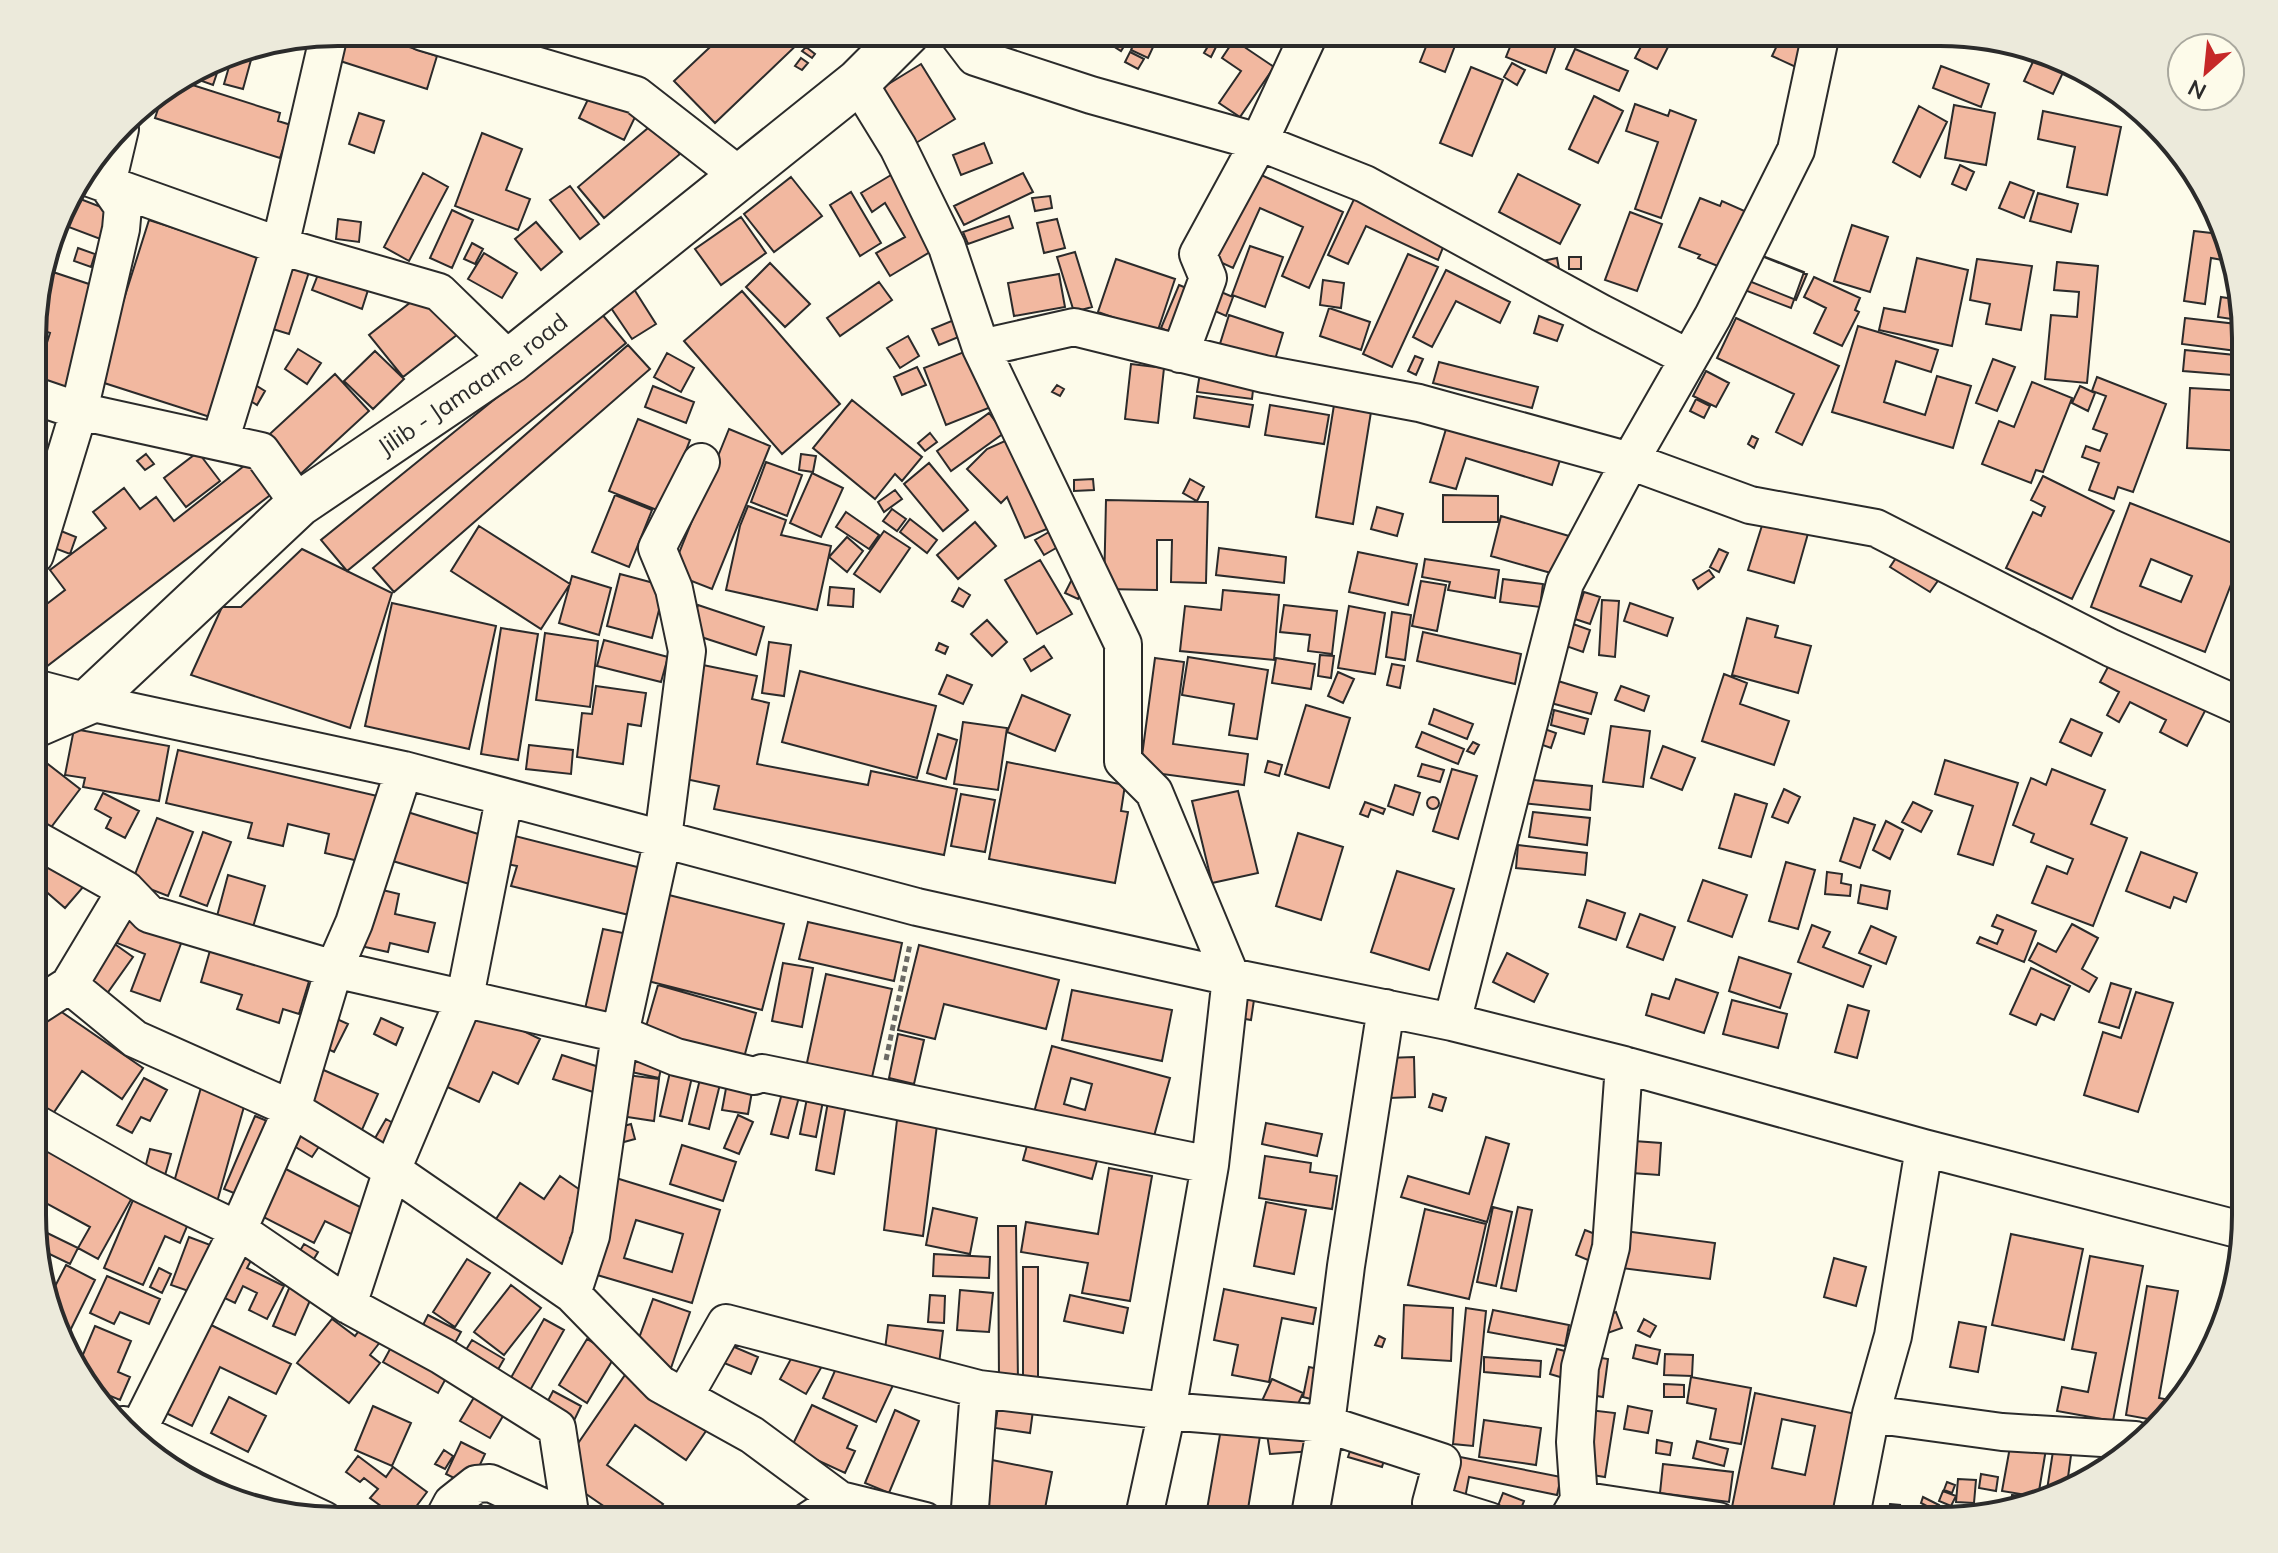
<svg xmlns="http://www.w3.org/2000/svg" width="2278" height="1553" viewBox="0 0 2278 1553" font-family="Mulish,sans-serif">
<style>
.building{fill:#f2b8a0;stroke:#2b2b2b;stroke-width:2;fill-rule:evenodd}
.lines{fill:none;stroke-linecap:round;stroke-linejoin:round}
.minor-casing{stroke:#2b2b2b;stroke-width:40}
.primary-casing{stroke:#2b2b2b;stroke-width:48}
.path{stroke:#6a6964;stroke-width:5;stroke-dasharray:6 4;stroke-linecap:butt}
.minor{stroke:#fdfbea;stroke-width:36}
.primary{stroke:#fdfbea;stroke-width:44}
.labels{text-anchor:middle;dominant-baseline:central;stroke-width:6;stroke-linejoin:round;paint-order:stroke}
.street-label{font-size:24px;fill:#2b2b2b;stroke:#fdfbea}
.rim{fill:none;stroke:#2b2b2b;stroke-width:4}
</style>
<rect width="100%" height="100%" fill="#fdfbea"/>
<!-- building -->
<path class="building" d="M 343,32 L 363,32 L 437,56 L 427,89 L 334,59 Z
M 525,32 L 585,32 L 582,46 Z
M 726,32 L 802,32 L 806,36 L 715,123 L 674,81 Z
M 1106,32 L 1133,32 L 1121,51 L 1102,39 Z
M 1139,32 L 1160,32 L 1148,58 L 1131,50 Z
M 1461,32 L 1488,32 L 1484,42 Z
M 1516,32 L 1561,32 L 1546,73 L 1506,57 Z
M 1648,33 L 1654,33 L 1671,41 L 1657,69 L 1635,58 Z
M 1783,33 L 1804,33 L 1798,68 L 1772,56 Z
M 1431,34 L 1456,43 L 1445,72 L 1420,62 Z
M 1214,36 L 1220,39 L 1211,57 L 1204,53 Z
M 1234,40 L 1274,67 L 1240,117 L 1219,103 L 1241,71 L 1222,58 Z
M 806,47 L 815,54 L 812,58 L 802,51 Z
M 254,49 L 243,89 L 224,84 L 233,53 Z
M 1575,49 L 1628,71 L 1619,91 L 1566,69 Z
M 2039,49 L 2067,64 L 2053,94 L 2024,81 Z
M 1130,52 L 1144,59 L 1138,69 L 1125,62 Z
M 218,57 L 222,58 L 213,85 L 188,76 Z
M 801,58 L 808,63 L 802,70 L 795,66 Z
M 1512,63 L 1525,70 L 1517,85 L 1504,77 Z
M 921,64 L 955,119 L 916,143 L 882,88 Z
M 1941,66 L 1989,84 L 1981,107 L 1933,88 Z
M 1471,67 L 1503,80 L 1472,156 L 1440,143 Z
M 180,81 L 280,113 L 278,121 L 291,125 L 280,158 L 155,118 L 164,91 Z
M 592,91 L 637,113 L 624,140 L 579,118 Z
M 1594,96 L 1623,111 L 1598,163 L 1569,149 Z
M 1635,104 L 1668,116 L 1670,110 L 1696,120 L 1661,218 L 1635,209 L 1658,142 L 1626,131 Z
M 1954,105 L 1995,113 L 1986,165 L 1945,158 Z
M 1919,106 L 1947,122 L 1920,177 L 1893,162 Z
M 2043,111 L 2121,127 L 2107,195 L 2067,187 L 2075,147 L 2038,139 Z
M 359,113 L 384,121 L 374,153 L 349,144 Z
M 654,123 L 680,154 L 604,218 L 578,187 Z
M 482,133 L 522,149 L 506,190 L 530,199 L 518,230 L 455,206 Z
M 984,143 L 992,163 L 961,175 L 953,155 Z
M 1960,165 L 1974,172 L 1966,190 L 1952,184 Z
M 1248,169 L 1343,212 L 1309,288 L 1282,276 L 1303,227 L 1260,208 L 1233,268 L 1209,257 Z
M 896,172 L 940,246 L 890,276 L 876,253 L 905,237 L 885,203 L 872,212 L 861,193 Z
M 423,173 L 448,187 L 409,261 L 384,247 Z
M 1023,173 L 1033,192 L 964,225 L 954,206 Z
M 1518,174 L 1580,205 L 1560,244 L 1499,212 Z
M 791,177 L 822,216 L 774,252 L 744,214 Z
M 2010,182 L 2034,191 L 2024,218 L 1999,208 Z
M 570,186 L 599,224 L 580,239 L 550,200 Z
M 2205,186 L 2211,204 L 2201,201 Z
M 851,192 L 881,243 L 860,256 L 830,205 Z
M 2038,193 L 2078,204 L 2071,232 L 2030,221 Z
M 70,195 L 114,212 L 103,240 L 58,223 L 64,202 Z
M 1050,196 L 1052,208 L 1035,211 L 1032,198 Z
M 1355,197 L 1446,240 L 1438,260 L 1366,226 L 1348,264 L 1328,255 Z
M 1700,198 L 1720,206 L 1722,201 L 1749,213 L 1725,269 L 1698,258 L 1700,255 L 1679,247 Z
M 452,210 L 473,220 L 452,268 L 430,258 Z
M 1630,212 L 1662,224 L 1637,291 L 1605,280 Z
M 1009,216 L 1013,228 L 968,244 L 963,232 Z
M 741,217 L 766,253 L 721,285 L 695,249 Z
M 338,219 L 361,222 L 359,242 L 336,239 Z
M 1057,219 L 1065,248 L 1044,253 L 1037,223 Z
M 149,220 L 264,257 L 213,418 L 98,381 Z
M 536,222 L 562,252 L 541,270 L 515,239 Z
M 1852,225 L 1888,237 L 1870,292 L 1834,281 Z
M 2194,231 L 2220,234 L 2228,261 L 2211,258 L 2205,304 L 2184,301 Z
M 472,243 L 483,249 L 475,264 L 464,259 Z
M 1250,246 L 1283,257 L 1265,307 L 1232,295 Z
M 78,248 L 95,254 L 91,267 L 74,261 Z
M 49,250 L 59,254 L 53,272 L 104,289 L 71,391 L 35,380 L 35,346 L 45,349 L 50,333 L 35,328 L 35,299 Z
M 1075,252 L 1092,307 L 1074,312 L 1057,257 Z
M 484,253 L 517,273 L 502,298 L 468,279 Z
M 1754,253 L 1807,274 L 1796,300 L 1744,279 Z
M 1755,253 L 1804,272 L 1791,308 L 1742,289 Z
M 1408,254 L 1438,267 L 1392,367 L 1363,354 Z
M 1569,257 L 1581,257 L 1581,269 L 1569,269 Z
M 1557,258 L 1559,269 L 1539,273 L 1537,262 Z
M 1917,258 L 1968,270 L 1952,346 L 1879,330 L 1884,308 L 1905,312 Z
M 1116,259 L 1175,279 L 1157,333 L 1098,312 Z
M 1977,259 L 2032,266 L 2021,330 L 1986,324 L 1990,304 L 1970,300 Z
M 2057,262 L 2098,266 L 2087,383 L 2045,379 L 2051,315 L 2077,317 L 2079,292 L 2054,290 Z
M 770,263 L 810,304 L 785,327 L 746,287 Z
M 283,264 L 309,272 L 289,334 L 263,326 Z
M 1446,270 L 1510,302 L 1500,323 L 1456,301 L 1432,347 L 1413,337 Z
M 319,272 L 368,290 L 362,309 L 312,290 Z
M 1059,274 L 1065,307 L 1014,316 L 1008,283 Z
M 1814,277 L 1860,298 L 1855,310 L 1859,312 L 1842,346 L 1814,333 L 1826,308 L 1804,297 Z
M 1323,280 L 1344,283 L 1341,308 L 1320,305 Z
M 879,282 L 892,300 L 840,336 L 827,318 Z
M 1179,285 L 1194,291 L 1176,335 L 1161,328 Z
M 632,286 L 656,324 L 632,339 L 607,302 Z
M 1214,289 L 1233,297 L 1226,316 L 1206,307 Z
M 425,291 L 458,334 L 403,377 L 369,335 Z
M 742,291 L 840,404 L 782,454 L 684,341 Z
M 2221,297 L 2240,300 L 2245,321 L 2218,317 Z
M 1329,308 L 1370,322 L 1361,350 L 1320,336 Z
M 601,313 L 626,343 L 347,571 L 321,540 Z
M 1229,315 L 1283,333 L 1273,366 L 1219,347 Z
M 1539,316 L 1563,325 L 1557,341 L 1534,333 Z
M 1736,318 L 1839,366 L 1802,445 L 1776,432 L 1794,394 L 1717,358 Z
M 2185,318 L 2245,325 L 2245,352 L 2182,344 Z
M 954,320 L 961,336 L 939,345 L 932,329 Z
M 1858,326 L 1938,350 L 1931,372 L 1896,361 L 1884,402 L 1925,415 L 1937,376 L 1971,386 L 1953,448 L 1832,412 Z
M 908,336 L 919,356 L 900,368 L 887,348 Z
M 628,345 L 650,369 L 394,592 L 373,568 Z
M 298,349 L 321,363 L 307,384 L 285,369 Z
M 969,350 L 991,407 L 946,425 L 924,368 Z
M 2185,350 L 2245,356 L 2245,376 L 2183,371 Z
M 375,351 L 404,379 L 373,409 L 344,381 Z
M 667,353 L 694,368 L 681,392 L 654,377 Z
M 1415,356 L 1423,359 L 1416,375 L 1408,371 Z
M 1993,359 L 2015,367 L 1997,411 L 1976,403 Z
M 1439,362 L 1538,387 L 1532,408 L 1433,383 Z
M 1131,364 L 1164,368 L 1158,423 L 1125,419 Z
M 917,367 L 926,385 L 902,395 L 894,377 Z
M 1706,371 L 1729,383 L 1716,407 L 1693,396 Z
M 1200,373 L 1254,381 L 1252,399 L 1197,392 Z
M 335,374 L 369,411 L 294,480 L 260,443 Z
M 2097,377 L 2166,404 L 2133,492 L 2118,487 L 2114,499 L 2089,490 L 2099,463 L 2082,457 L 2086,446 L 2100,451 L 2107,434 L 2093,429 L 2106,396 L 2092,391 Z
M 2032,382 L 2072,398 L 2043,472 L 2036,470 L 2031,483 L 1982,464 L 1999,421 L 2014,427 Z
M 252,383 L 265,391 L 257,405 L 244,397 Z
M 1057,385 L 1064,389 L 1060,396 L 1052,392 Z
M 653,386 L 694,402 L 686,423 L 645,407 Z
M 2080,386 L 2095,393 L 2088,411 L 2072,403 Z
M 2190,388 L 2245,391 L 2245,451 L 2187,448 Z
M 1197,396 L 1253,405 L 1249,427 L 1194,418 Z
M 1696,399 L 1710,406 L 1704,418 L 1690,411 Z
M 852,400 L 922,457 L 902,481 L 895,474 L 875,499 L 813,448 Z
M 1270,405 L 1329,415 L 1324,444 L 1265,435 Z
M 1334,405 L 1371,412 L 1353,524 L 1316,517 Z
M 989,413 L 1004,433 L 951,471 L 937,451 Z
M 638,419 L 690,440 L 662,512 L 609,491 Z
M 1449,419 L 1562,454 L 1552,485 L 1466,458 L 1456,489 L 1430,482 Z
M 729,429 L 770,446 L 712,589 L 671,573 Z
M 930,433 L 937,442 L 925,451 L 918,443 Z
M 1016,436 L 1054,526 L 1025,538 L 1007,497 L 1001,503 L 967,469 L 987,449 Z
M 1752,436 L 1758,439 L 1754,448 L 1748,444 Z
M 198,452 L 220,481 L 186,507 L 164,478 Z
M 146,454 L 154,464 L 145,470 L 137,461 Z
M 801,454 L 816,456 L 813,472 L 799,470 Z
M 258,455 L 282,486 L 46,667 L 35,652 L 35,613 L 65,590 L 50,570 L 106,528 L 93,512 L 124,488 L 140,509 L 156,497 L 174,521 Z
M 766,462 L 802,475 L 787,516 L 751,502 Z
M 929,463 L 968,510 L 943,531 L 904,484 Z
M 812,473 L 843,488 L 821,537 L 790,523 Z
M 2043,476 L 2114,511 L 2072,599 L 2006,568 L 2033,512 L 2041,516 L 2045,507 L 2031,500 Z
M 1093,479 L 1094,490 L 1074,491 L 1074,480 Z
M 1190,479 L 1204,487 L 1197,501 L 1183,493 Z
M 895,490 L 902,499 L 884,512 L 878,502 Z
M 615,495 L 652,510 L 629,567 L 592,552 Z
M 1443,495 L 1498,496 L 1498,522 L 1443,522 Z
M 1106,500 L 1208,502 L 1206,583 L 1171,582 L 1172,540 L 1157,540 L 1157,590 L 1104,589 Z
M 2130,503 L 2245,548 L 2205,652 L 2091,607 ZM 2151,559 L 2192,576 L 2181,602 L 2140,586 Z
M 748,506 L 786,520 L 781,535 L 831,546 L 817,610 L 726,590 L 740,526 Z
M 1377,507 L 1403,514 L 1397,536 L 1371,529 Z
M 892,509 L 906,519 L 897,531 L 883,521 Z
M 846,512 L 879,535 L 869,549 L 836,527 Z
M 1501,516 L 1569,536 L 1558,575 L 1491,556 Z
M 1765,516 L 1809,530 L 1794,583 L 1748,570 Z
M 910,519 L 937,540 L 927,553 L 900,532 Z
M 975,522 L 996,546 L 958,579 L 937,555 Z
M 479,526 L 570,584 L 541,629 L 451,571 Z
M 56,529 L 76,537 L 70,554 L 49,546 Z
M 1054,529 L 1063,544 L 1044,555 L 1035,540 Z
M 884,531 L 910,548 L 880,592 L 854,574 Z
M 847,537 L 863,551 L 847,572 L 829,557 Z
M 1219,548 L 1286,557 L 1284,583 L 1216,575 Z
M 302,549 L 392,593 L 350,728 L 191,675 L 222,607 L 241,607 Z
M 1719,549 L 1728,553 L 1719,572 L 1710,567 Z
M 1902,549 L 1942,575 L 1930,592 L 1890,567 Z
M 1358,552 L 1417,564 L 1408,605 L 1349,592 Z
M 1425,559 L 1499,570 L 1495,598 L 1448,590 L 1450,582 L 1422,577 Z
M 1040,560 L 1072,614 L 1037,634 L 1005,580 Z
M 1709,570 L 1714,577 L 1698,589 L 1693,580 Z
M 620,574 L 665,586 L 652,638 L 607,626 Z
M 572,576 L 611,588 L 599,635 L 559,623 Z
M 1072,579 L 1085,586 L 1078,599 L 1065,593 Z
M 1503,579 L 1543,584 L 1540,607 L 1500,602 Z
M 1421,581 L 1446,585 L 1437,631 L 1412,626 Z
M 830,587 L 854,589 L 853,607 L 828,605 Z
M 959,588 L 970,595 L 963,607 L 952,601 Z
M 1223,590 L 1279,595 L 1274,660 L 1180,651 L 1185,606 L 1221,610 Z
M 1584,592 L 1600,597 L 1590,624 L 1575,619 Z
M 1602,600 L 1619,601 L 1615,657 L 1599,655 Z
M 392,603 L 496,626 L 469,749 L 365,726 Z
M 1630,603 L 1673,618 L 1667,636 L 1624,621 Z
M 698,605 L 764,627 L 756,655 L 689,633 Z
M 1284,605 L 1337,611 L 1332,654 L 1308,651 L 1310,635 L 1280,632 Z
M 1349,606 L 1385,613 L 1375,674 L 1338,668 Z
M 1392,612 L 1411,615 L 1405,660 L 1386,657 Z
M 1747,618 L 1778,626 L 1775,637 L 1811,646 L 1798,693 L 1732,675 Z
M 987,620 L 1007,642 L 992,656 L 971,634 Z
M 1573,624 L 1590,630 L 1583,652 L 1566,646 Z
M 501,628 L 538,634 L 518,760 L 481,754 Z
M 1423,632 L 1521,654 L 1515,684 L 1417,661 Z
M 545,633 L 598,641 L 590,707 L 536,700 Z
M 604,640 L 668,657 L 661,682 L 597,666 Z
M 769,642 L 791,645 L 784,696 L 762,693 Z
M 939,643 L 948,647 L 945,654 L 936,650 Z
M 1044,646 L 1052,658 L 1031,671 L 1024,659 Z
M 1320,655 L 1334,656 L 1331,678 L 1318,676 Z
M 1188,657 L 1268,670 L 1257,739 L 1229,735 L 1234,704 L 1182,695 Z
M 1155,658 L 1184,662 L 1173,744 L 1248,754 L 1244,785 L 1140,771 Z
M 1276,658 L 1315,664 L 1311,689 L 1272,683 Z
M 698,664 L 757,676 L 752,699 L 769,703 L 757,764 L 868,785 L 871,771 L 957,789 L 944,855 L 714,809 L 719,786 L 676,777 Z
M 1392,664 L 1404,666 L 1400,688 L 1387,685 Z
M 2109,665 L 2143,682 L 2145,678 L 2206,709 L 2187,746 L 2160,732 L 2166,720 L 2130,702 L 2119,722 L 2107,715 L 2119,692 L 2100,682 Z
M 800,671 L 936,706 L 917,778 L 782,742 Z
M 1338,672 L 1354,679 L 1343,703 L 1328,696 Z
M 1724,674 L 1747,683 L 1740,704 L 1789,721 L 1774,765 L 1702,741 Z
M 947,675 L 972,685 L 963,704 L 939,694 Z
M 1558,681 L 1597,693 L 1591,714 L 1551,703 Z
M 596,686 L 646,693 L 641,726 L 628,724 L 623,764 L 577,757 L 582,713 L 592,714 Z
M 1621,686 L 1649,696 L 1644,711 L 1615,700 Z
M 1022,695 L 1070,715 L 1055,751 L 1007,732 Z
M 1306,705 L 1350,718 L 1329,788 L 1285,774 Z
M 1434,709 L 1473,724 L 1467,739 L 1429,724 Z
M 1554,710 L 1588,719 L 1584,734 L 1551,725 Z
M 2071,719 L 2102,733 L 2091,756 L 2060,742 Z
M 963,722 L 1007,728 L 998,790 L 954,784 Z
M 1611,726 L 1650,731 L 1643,787 L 1603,782 Z
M 1539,727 L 1556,733 L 1551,748 L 1534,742 Z
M 74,729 L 169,746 L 159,801 L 83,787 L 85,778 L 65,775 Z
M 1422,732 L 1464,749 L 1458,764 L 1416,747 Z
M 938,734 L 957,740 L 946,779 L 927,773 Z
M 1473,742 L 1479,745 L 1474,754 L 1467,751 Z
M 529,745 L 573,750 L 571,774 L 526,769 Z
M 1663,746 L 1695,758 L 1682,790 L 1651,778 Z
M 178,750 L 386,798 L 371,864 L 325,853 L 329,834 L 288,824 L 283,846 L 248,838 L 252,823 L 166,803 Z
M 35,754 L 80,789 L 46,834 L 35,825 Z
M 1945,760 L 2018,783 L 1993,865 L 1958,854 L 1973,806 L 1935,794 Z
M 1268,761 L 1282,765 L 1279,776 L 1265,772 Z
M 1007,762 L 1125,785 L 1121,811 L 1128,812 L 1115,883 L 989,859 Z
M 1422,764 L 1444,770 L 1440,782 L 1418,776 Z
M 1452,769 L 1477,776 L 1458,839 L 1433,831 Z
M 2052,769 L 2105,790 L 2091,824 L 2127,838 L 2093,926 L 2032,903 L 2047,866 L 2067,874 L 2073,859 L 2031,842 L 2034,834 L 2013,825 L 2031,778 L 2046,785 Z
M 1523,779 L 1592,786 L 1590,810 L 1521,803 Z
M 1395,785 L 1420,793 L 1413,815 L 1388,806 Z
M 1784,789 L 1800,797 L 1788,823 L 1772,817 Z
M 1238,791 L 1258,873 L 1212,883 L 1192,801 Z
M 103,793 L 139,811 L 125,838 L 106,828 L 111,818 L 95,809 Z
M 961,794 L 995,800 L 985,852 L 951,846 Z
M 1735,794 L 1767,804 L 1751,857 L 1719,848 Z
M1427 803a6 6 0 1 1 12 0a6 6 0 1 1-12 0Z
M 1365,802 L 1385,809 L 1383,814 L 1371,809 L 1368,817 L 1360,814 Z
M 1913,802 L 1932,811 L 1921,832 L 1902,822 Z
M 401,810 L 491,838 L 476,886 L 386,859 Z
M 1533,812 L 1590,818 L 1587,845 L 1529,837 Z
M 157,818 L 193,832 L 168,896 L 132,882 Z
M 1854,818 L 1875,825 L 1860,868 L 1840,861 Z
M 1886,821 L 1903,830 L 1890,859 L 1873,850 Z
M 203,832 L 231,842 L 207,906 L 180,896 Z
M 503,833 L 649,870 L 637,917 L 511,886 L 517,866 L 496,862 Z
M 1298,833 L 1343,847 L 1321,920 L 1276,906 Z
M 1518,845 L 1587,853 L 1585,875 L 1516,868 Z
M 35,849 L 84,886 L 65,908 L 35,882 Z
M 2141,852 L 2197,873 L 2186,902 L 2174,897 L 2170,908 L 2126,891 Z
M 1786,862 L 1815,870 L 1798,929 L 1769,921 Z
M 1397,871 L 1454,889 L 1429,970 L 1371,952 Z
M 1827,872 L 1842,874 L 1841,883 L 1851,885 L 1850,896 L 1825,894 Z
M 228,875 L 265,886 L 253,927 L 217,916 Z
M 1703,880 L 1747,895 L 1732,937 L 1688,921 Z
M 1861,885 L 1890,891 L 1887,909 L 1858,903 Z
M 370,887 L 399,894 L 395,914 L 435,923 L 428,952 L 390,943 L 388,952 L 356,945 Z
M 661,893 L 784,924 L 762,1010 L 640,979 Z
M 1587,900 L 1625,913 L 1616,940 L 1579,927 Z
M 1640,914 L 1675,927 L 1663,960 L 1627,947 Z
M 1997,915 L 2036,931 L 2024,962 L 1977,943 L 1980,937 L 1997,944 L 2003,930 L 1992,926 Z
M 127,917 L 183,938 L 160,1001 L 131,991 L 145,954 L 117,943 Z
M 808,922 L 902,943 L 894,981 L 799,959 Z
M 2072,924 L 2098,938 L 2082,969 L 2097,978 L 2089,992 L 2029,960 L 2038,943 L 2056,952 Z
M 1812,925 L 1830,932 L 1823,947 L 1871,966 L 1863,987 L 1798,962 Z
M 1871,926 L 1896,937 L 1886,964 L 1859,953 Z
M 603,929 L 633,935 L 616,1016 L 585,1009 Z
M 109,940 L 133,957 L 106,995 L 83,978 Z
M 919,945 L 1059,980 L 1046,1029 L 944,1004 L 935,1039 L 898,1030 Z
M 211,947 L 310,978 L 299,1014 L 283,1009 L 279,1023 L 237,1009 L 242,995 L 201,982 Z
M 1507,953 L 1548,974 L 1534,1002 L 1493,982 Z
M 1739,957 L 1791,974 L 1780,1008 L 1729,991 Z
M 783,963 L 813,968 L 802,1027 L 772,1021 Z
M 2031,968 L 2070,986 L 2054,1020 L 2041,1014 L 2036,1025 L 2010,1014 Z
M 826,974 L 892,989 L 870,1086 L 805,1072 Z
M 1676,979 L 1718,993 L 1704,1033 L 1646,1015 L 1652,994 L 1669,999 Z
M 2111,983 L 2131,989 L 2119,1028 L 2099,1022 Z
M 658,985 L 756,1013 L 742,1065 L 643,1037 Z
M 1072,990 L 1172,1010 L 1162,1061 L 1062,1040 Z
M 2136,992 L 2173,1003 L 2138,1112 L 2084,1095 L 2103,1032 L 2121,1038 Z
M 1238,997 L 1254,1000 L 1251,1020 L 1234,1017 Z
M 1732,1000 L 1787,1014 L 1778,1048 L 1723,1034 Z
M 50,1004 L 143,1068 L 122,1099 L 82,1071 L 46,1124 L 35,1116 L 35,1027 Z
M 1848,1005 L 1869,1011 L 1857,1058 L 1835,1052 Z
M 475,1008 L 540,1039 L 518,1084 L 493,1072 L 479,1102 L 439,1083 Z
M 328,1015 L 348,1024 L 334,1052 L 315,1043 Z
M 381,1018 L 403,1028 L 396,1045 L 374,1034 Z
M 898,1034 L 924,1040 L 914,1084 L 889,1078 Z
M 1052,1046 L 1170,1078 L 1151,1147 L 1033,1116 ZM 1071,1078 L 1092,1084 L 1085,1110 L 1064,1104 Z
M 625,1051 L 663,1058 L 659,1078 L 622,1070 Z
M 562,1055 L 602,1068 L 593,1092 L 553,1079 Z
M 1414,1057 L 1415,1097 L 1389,1098 L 1387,1058 Z
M 319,1068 L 378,1094 L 361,1132 L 303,1107 Z
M 702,1071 L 722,1076 L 709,1129 L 689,1124 Z
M 670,1072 L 692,1077 L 682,1121 L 660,1116 Z
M 619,1074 L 659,1079 L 654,1121 L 614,1115 Z
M 144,1078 L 167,1090 L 150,1121 L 141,1117 L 132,1133 L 117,1125 Z
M 785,1082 L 802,1086 L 788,1138 L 771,1134 Z
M 727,1083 L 753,1086 L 748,1114 L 722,1110 Z
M 202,1084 L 247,1096 L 217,1202 L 172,1189 Z
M 809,1088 L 825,1091 L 816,1137 L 800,1134 Z
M 1433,1094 L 1446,1098 L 1442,1111 L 1429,1107 Z
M 829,1096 L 847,1099 L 834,1174 L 816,1170 Z
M 738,1115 L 753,1122 L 739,1154 L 724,1148 Z
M 255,1116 L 277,1125 L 246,1198 L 224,1189 Z
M 298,1118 L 326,1136 L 312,1157 L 284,1140 Z
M 386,1119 L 400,1127 L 388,1148 L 374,1140 Z
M 897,1120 L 937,1125 L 923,1236 L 884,1230 Z
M 1266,1123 L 1322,1134 L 1317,1156 L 1262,1144 Z
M 631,1124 L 635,1139 L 613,1145 L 609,1130 Z
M 1031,1131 L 1100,1150 L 1092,1179 L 1023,1160 Z
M 1486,1137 L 1509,1144 L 1487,1222 L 1401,1197 L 1408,1176 L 1469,1194 Z
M 41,1141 L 138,1187 L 98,1259 L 78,1248 L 90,1227 L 46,1203 L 35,1224 L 35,1152 Z
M 1634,1141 L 1661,1143 L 1659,1175 L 1632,1173 Z
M 682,1145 L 736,1162 L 723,1201 L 670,1184 Z
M 150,1149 L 171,1154 L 162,1186 L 142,1180 Z
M 1265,1156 L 1311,1163 L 1310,1172 L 1337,1176 L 1332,1209 L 1259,1198 Z
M 276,1164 L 366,1210 L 353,1235 L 325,1221 L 314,1243 L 252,1211 Z
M 1109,1168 L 1152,1176 L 1130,1301 L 1082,1293 L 1088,1263 L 1021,1252 L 1026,1222 L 1098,1234 Z
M 560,1176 L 596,1201 L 570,1238 L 583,1247 L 562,1277 L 490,1228 L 520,1183 L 544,1199 Z
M 616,1178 L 720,1210 L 692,1303 L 587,1272 ZM 636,1220 L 683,1234 L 672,1272 L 624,1258 Z
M 139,1186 L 194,1210 L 180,1243 L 165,1236 L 143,1285 L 104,1268 Z
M 1266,1202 L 1306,1210 L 1294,1274 L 1254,1266 Z
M 1493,1207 L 1512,1212 L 1496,1286 L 1477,1282 Z
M 1518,1207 L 1532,1210 L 1516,1291 L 1501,1288 Z
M 933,1208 L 977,1218 L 970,1254 L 926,1245 Z
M 1425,1209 L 1486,1224 L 1469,1299 L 1408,1285 Z
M 998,1226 L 1016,1226 L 1018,1381 L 999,1381 Z
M 39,1229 L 78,1248 L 70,1264 L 35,1247 L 35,1238 Z
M 1585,1230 L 1605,1238 L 1595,1263 L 1576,1255 Z
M 1617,1230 L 1715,1243 L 1710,1279 L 1613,1267 Z
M 2011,1234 L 2083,1249 L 2064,1340 L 1992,1325 Z
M 189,1237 L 221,1249 L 203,1296 L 171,1285 Z
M 236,1243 L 255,1253 L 247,1268 L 284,1286 L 267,1319 L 249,1310 L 257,1293 L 243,1286 L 235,1303 L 212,1292 Z
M 304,1244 L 318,1252 L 308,1269 L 294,1261 Z
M 934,1254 L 990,1257 L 989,1278 L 933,1276 Z
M 2090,1256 L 2143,1266 L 2113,1421 L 2057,1411 L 2062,1387 L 2088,1392 L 2096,1353 L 2072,1349 Z
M 1834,1258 L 1866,1267 L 1856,1306 L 1824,1297 Z
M 467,1259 L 490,1273 L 455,1327 L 433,1312 Z
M 66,1265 L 95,1280 L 64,1343 L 49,1298 Z
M 1023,1267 L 1038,1267 L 1038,1383 L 1023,1383 Z
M 159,1268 L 171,1274 L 162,1293 L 150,1287 Z
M 107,1276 L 160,1299 L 149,1324 L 120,1312 L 114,1324 L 90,1313 Z
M 293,1279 L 315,1289 L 295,1335 L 273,1326 Z
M 511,1285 L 541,1308 L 504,1355 L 474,1332 Z
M 2147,1286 L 2178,1291 L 2159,1398 L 2181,1402 L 2159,1421 L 2126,1415 Z
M 1224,1289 L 1316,1308 L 1313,1324 L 1282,1318 L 1269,1382 L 1232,1375 L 1238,1345 L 1214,1340 Z
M 960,1290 L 993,1293 L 989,1332 L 957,1330 Z
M 930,1295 L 945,1296 L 944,1323 L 928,1322 Z
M 1070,1295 L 1128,1308 L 1123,1333 L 1064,1321 Z
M 653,1299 L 690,1312 L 671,1368 L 633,1355 Z
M 1404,1305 L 1453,1308 L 1451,1361 L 1402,1358 Z
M 1466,1308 L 1486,1311 L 1473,1446 L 1453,1444 Z
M 1493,1310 L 1569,1325 L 1565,1346 L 1488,1332 Z
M 1616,1312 L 1622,1328 L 1599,1336 L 1593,1320 Z
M 428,1315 L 461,1332 L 452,1348 L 420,1331 Z
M 369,1317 L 388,1332 L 370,1355 L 380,1363 L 349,1403 L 297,1363 L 332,1319 L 355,1336 Z
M 544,1319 L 564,1330 L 528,1394 L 508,1383 Z
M 1644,1319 L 1656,1326 L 1650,1337 L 1638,1331 Z
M 1959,1322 L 1986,1327 L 1978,1372 L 1950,1367 Z
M 207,1323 L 291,1364 L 276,1394 L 220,1367 L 192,1426 L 164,1412 Z
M 888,1325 L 943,1331 L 939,1364 L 884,1358 Z
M 95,1326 L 131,1341 L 118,1372 L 130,1377 L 120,1400 L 91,1388 L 76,1371 Z
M 1379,1336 L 1385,1339 L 1382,1347 L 1375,1345 Z
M 587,1339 L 615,1356 L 587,1403 L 559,1385 Z
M 395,1340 L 450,1371 L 438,1393 L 383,1362 Z
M 472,1340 L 504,1359 L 492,1380 L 459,1361 Z
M 1636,1345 L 1660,1350 L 1657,1364 L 1633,1358 Z
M 732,1346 L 758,1357 L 751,1374 L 724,1363 Z
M 798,1346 L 825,1361 L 806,1394 L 780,1379 Z
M 2203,1347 L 2211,1349 L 2198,1373 Z
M 1557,1349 L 1577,1354 L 1570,1380 L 1550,1374 Z
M 1665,1354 L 1693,1355 L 1692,1376 L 1664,1375 Z
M 1589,1356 L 1608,1359 L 1603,1397 L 1585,1394 Z
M 841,1357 L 895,1381 L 876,1422 L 823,1398 Z
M 1484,1357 L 1541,1361 L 1540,1377 L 1484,1372 Z
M 1309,1367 L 1332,1372 L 1326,1403 L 1303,1397 Z
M 625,1375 L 706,1431 L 686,1460 L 635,1425 L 607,1465 L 663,1504 L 652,1520 L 624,1520 L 557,1474 Z
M 1691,1377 L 1751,1388 L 1741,1444 L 1710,1439 L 1716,1409 L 1687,1403 Z
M 1272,1379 L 1303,1393 L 1292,1417 L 1261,1403 Z
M 1664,1384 L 1684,1385 L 1684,1397 L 1664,1397 Z
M 479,1389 L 509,1406 L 490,1438 L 460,1421 Z
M 553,1391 L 581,1406 L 570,1429 L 541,1414 Z
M 1755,1393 L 1856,1414 L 1834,1521 L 1773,1521 L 1731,1512 ZM 1782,1419 L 1815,1426 L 1805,1475 L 1772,1468 Z
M 229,1397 L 266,1416 L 248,1452 L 211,1433 Z
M 999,1398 L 1034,1403 L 1030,1433 L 995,1428 Z
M 812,1405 L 857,1426 L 847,1448 L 855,1451 L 845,1473 L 791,1448 Z
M 373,1406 L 411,1423 L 392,1466 L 355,1450 Z
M 1628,1406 L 1652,1411 L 1648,1433 L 1624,1429 Z
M 895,1410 L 919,1421 L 889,1493 L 865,1483 Z
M 1589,1410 L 1615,1413 L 1605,1477 L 1580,1473 Z
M 1484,1420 L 1541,1428 L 1536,1465 L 1479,1457 Z
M 1222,1423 L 1261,1430 L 1246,1521 L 1205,1521 Z
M 1311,1430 L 1313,1451 L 1270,1454 L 1267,1434 Z
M 1355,1436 L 1388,1447 L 1382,1467 L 1348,1457 Z
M 2012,1436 L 2047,1443 L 2038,1497 L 2002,1491 Z
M 1657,1440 L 1672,1443 L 1670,1455 L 1656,1453 Z
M 1697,1441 L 1728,1449 L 1724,1466 L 1693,1458 Z
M 461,1442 L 485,1454 L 470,1486 L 446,1474 Z
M 2054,1445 L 2072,1448 L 2066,1492 L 2046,1496 Z
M 444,1450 L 453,1456 L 445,1469 L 435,1464 Z
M 1450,1455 L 1561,1477 L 1557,1495 L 1469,1477 L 1465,1498 L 1442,1493 Z
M 358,1456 L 386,1477 L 393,1467 L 427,1492 L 406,1520 L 400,1520 L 370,1498 L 378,1489 L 364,1478 L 360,1482 L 346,1472 Z
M 987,1459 L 1052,1472 L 1043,1519 L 978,1506 Z
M 1663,1464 L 1733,1472 L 1729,1502 L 1660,1493 Z
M 168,1466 L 213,1476 L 211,1489 Z
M 1981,1474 L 1998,1477 L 1996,1491 L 1979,1488 Z
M 1958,1479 L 1976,1480 L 1974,1503 L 1956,1502 Z
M 1947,1482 L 1955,1485 L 1952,1493 L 1944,1490 Z
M 1943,1491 L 1956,1496 L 1951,1506 L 1939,1501 Z
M 1503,1493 L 1524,1501 L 1516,1521 L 1506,1521 L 1494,1516 Z
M 2012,1495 L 2032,1497 L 2032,1499 L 2011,1504 Z
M 1923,1497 L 1939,1505 L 1936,1511 L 1921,1503 Z
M 1890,1504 L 1900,1505 L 1898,1517 L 1888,1515 Z"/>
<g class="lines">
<!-- minor casing -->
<g class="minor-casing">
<path id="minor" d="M 423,32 L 636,95 L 740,176
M 956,32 L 975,57 L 1091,95 L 1259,142 L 1365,184 L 1601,313 L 1689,358
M 858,82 L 898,147 L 947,247 L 981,348 L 1123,644 L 1123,761 L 1154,792 L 1231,977 L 1210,1165 L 1167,1411 L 1143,1521
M 84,176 L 280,246 L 439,292 L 510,361
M 981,348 L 1074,327 L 1264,374 L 1419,403 L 1630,461 L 1750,505 L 1876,528 L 2111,648 L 2245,708
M 1180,354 L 1208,278 L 1198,254 L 1259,142 L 1310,32
M 35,396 L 79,411 L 261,451 L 299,504
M 220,441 L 280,246 L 329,34
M 701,462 L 657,548 L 674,589 L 687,651 L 663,838 L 620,1034 L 591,1236 L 572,1294 L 660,1384 L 752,1435 L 840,1500 L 925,1521
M 35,555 L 79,411 L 121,229 L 123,207 L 107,184 L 120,129
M 35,688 L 88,702 L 404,770 L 917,907 L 1231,977 L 1452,1022 L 1624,1065 L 1924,1148 L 2245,1231
M 35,839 L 126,890 L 149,914 L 334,969 L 620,1034 L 676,1057 L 754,1076 L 762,1073 L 1210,1165
M 126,890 L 69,985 L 135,1039 L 292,1109 L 392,1170 L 572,1294
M 35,1007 L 69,985
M 1452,1022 L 1565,583 L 1630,461 L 1713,316 L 1796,150 L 1821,33
M 35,1123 L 142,1184 L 238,1230 L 348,1305 L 442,1356 L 557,1428 L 571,1520
M 348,1305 L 392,1170 L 465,997 L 504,799
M 684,1397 L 726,1323 L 979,1389 L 1167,1411 L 1326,1424 L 1442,1462 L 1431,1503 L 1489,1521
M 1871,1414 L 2002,1432 L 2135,1440
M 123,1425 L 324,1520
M 136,1439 L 137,1432 L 238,1230 L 292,1109 L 334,969 L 354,923 L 404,770
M 1568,1519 L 1579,1500 L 1718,1521
M 443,1520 L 452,1503 L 476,1484 L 490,1483 L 571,1520
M 808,1521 L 840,1500
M 969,1521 L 979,1389
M 1309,1521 L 1326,1424 L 1346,1266 L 1386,1008
M 1578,1521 L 1579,1500 L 1575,1442 L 1580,1367 L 1611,1247 L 1624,1065
M 1850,1521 L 1871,1414 L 1893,1336 L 1924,1148"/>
</g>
<!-- primary casing -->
<g class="primary-casing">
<g id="primary">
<path id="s1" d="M 35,725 L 88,702 L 299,504 L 510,361 L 858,82 L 908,32"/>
</g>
</g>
<!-- path -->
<path class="path" d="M 886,1060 L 910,944"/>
<!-- minor -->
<use href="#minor" class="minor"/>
<!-- primary -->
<use href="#primary" class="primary"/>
</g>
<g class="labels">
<!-- street labels -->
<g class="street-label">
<text stroke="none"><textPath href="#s1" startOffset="558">Jilib - Jamaame road</textPath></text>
</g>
</g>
<!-- crop -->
<path d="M0 0H2278V1553H0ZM338 46H1940A292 292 0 0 1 2232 338V1215A292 292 0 0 1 1940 1507H338A292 292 0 0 1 46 1215V338A292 292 0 0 1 338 46Z" fill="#eceadb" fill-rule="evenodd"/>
<path class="rim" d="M338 46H1940A292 292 0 0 1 2232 338V1215A292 292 0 0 1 1940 1507H338A292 292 0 0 1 46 1215V338A292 292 0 0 1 338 46Z"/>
<!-- north arrow -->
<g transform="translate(2206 72) rotate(207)"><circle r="38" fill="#fdfbea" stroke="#a9a89e" stroke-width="2"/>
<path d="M0-6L14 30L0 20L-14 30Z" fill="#c62828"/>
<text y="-12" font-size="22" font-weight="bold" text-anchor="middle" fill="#2b2b2b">N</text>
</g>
</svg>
